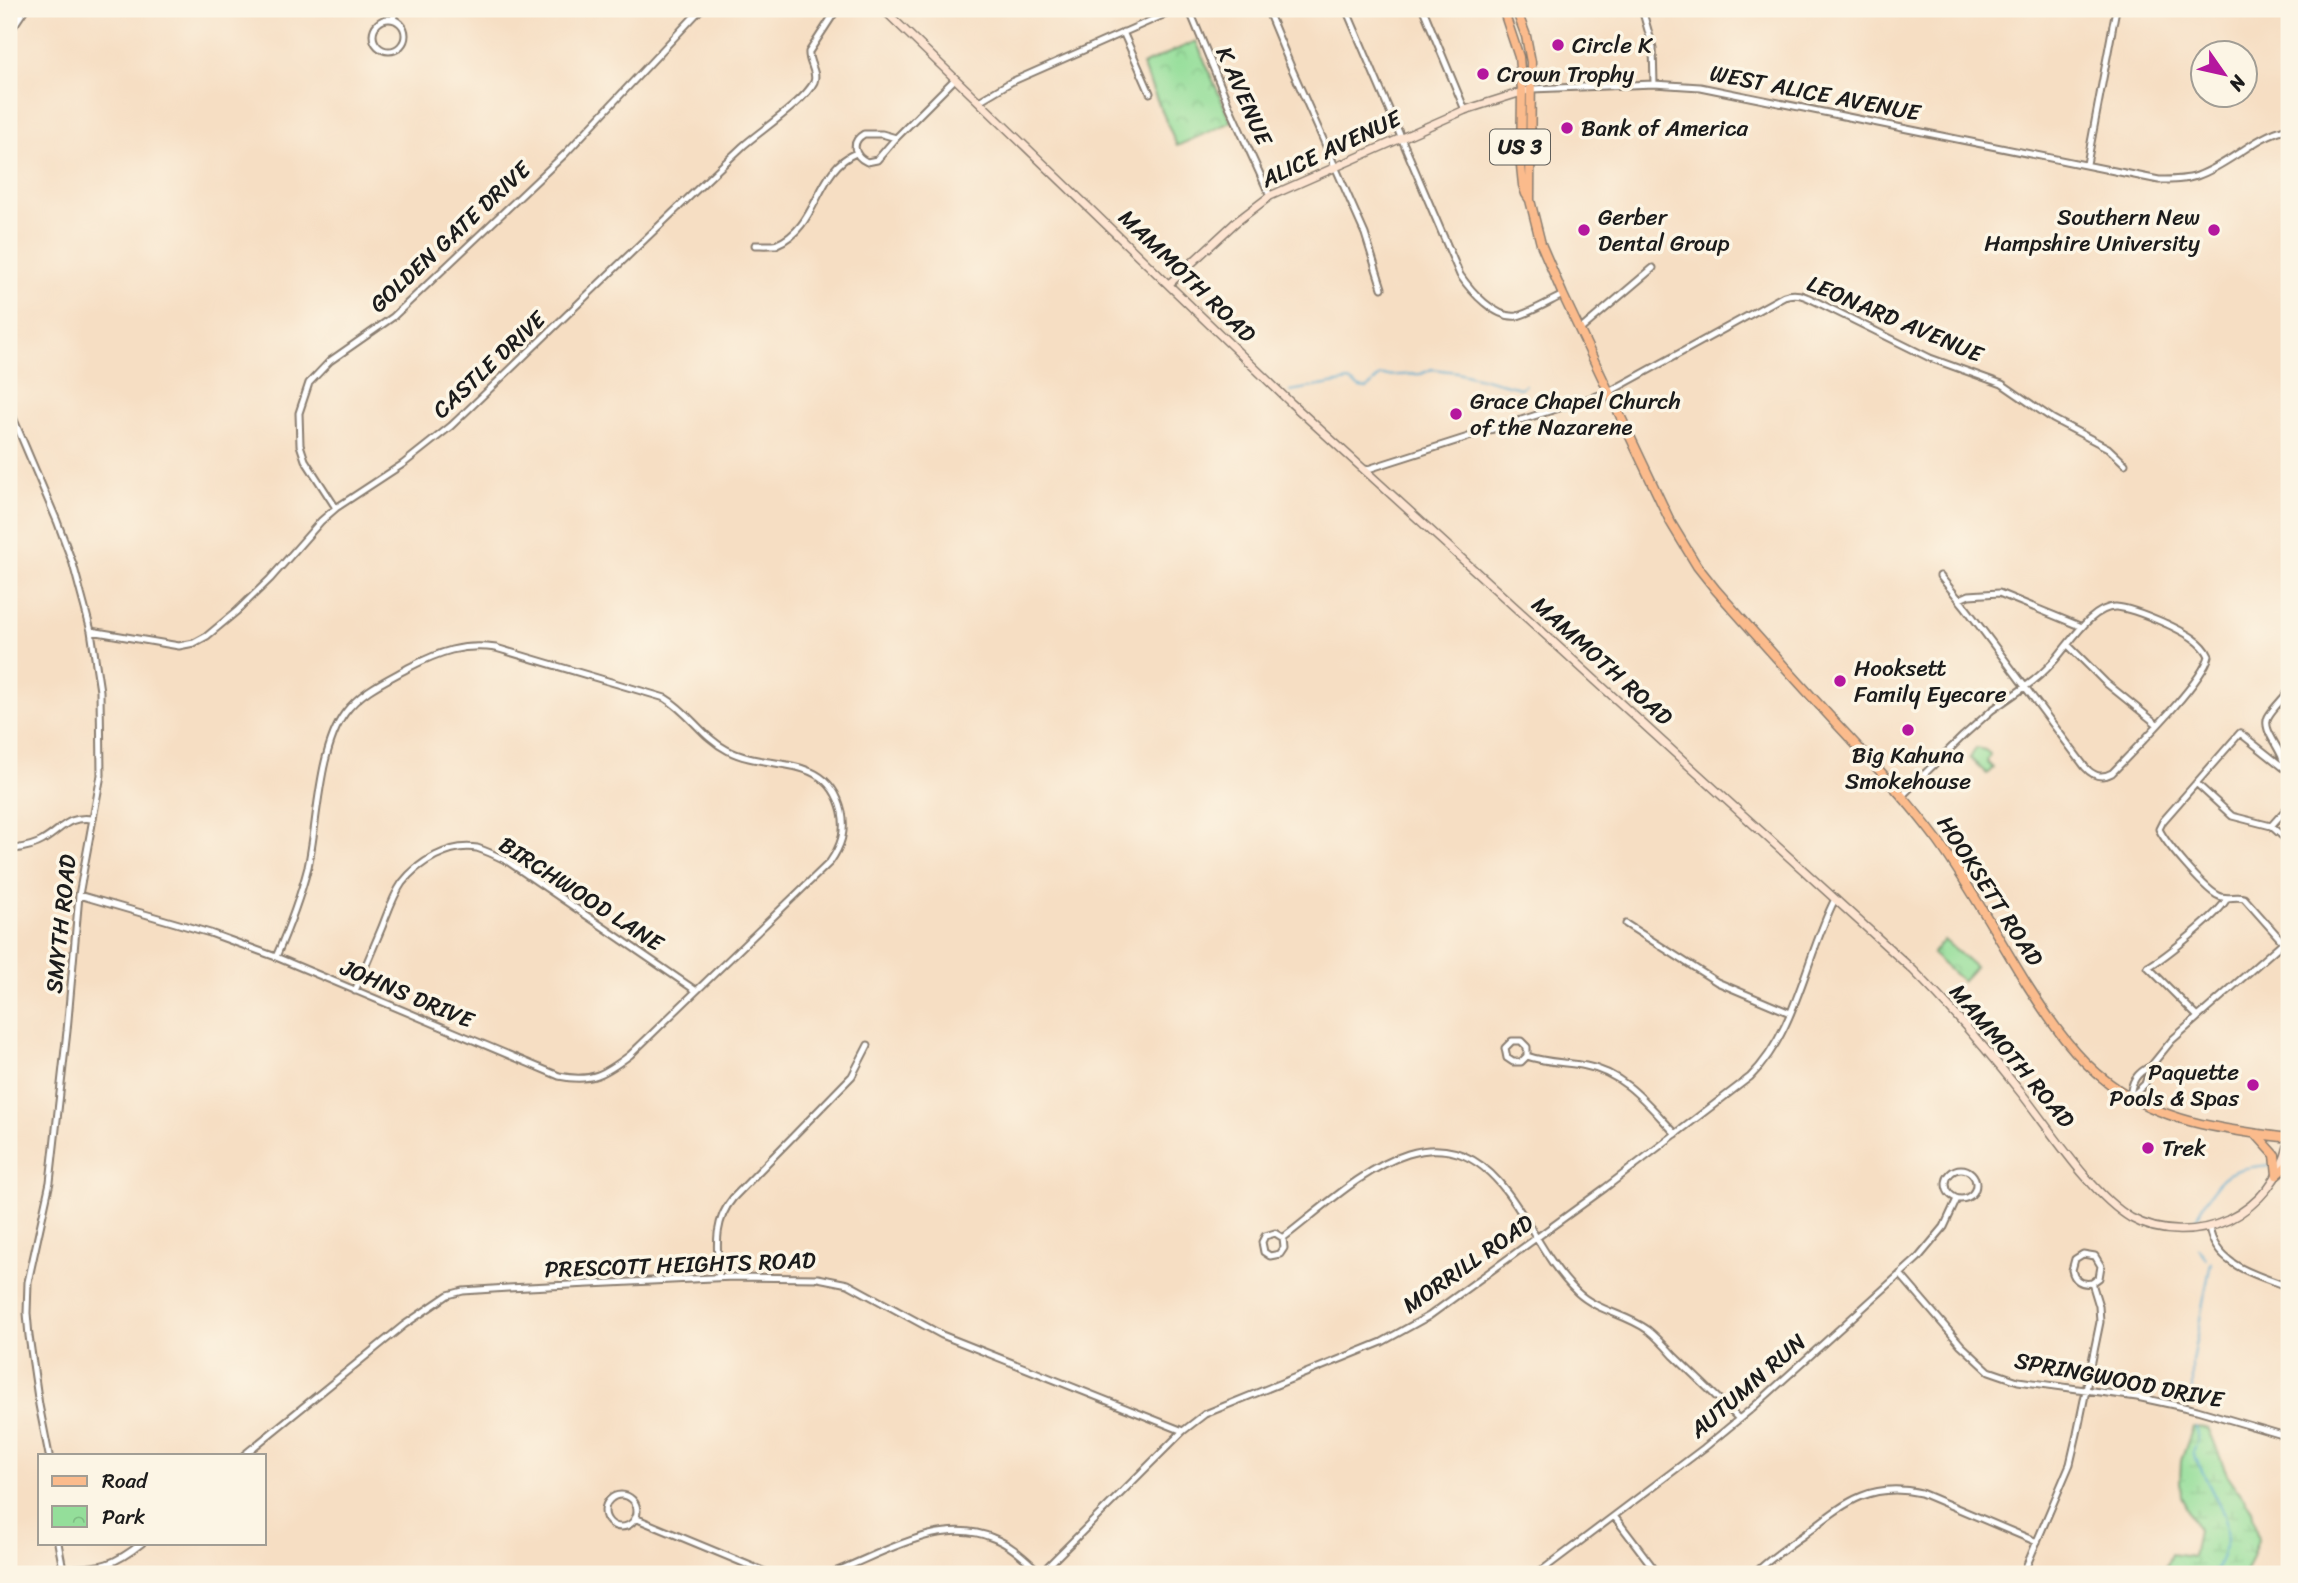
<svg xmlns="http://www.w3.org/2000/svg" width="2298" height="1583" viewBox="0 0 2298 1583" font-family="Sriracha,sans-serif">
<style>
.wetland{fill:url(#wetland-marsh);stroke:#587d5b;stroke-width:2}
.park{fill:url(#park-crowns);stroke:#587d5b;stroke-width:2}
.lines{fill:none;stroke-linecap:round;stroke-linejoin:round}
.stream{stroke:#50a5cc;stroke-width:2}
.street-casing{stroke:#897d70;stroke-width:9}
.secondary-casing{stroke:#897d70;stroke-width:10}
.primary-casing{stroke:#897d70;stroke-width:11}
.street{stroke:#fff;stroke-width:5}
.secondary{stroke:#fde4d1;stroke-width:7}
.primary{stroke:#fbbb8c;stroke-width:8}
.poi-dot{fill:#b5179e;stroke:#fcf5e5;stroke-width:2.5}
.labels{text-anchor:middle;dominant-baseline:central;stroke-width:7;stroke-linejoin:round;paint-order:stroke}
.shield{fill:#fcf5e5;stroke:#5f5d58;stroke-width:2}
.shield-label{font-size:21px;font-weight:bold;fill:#1c1c1c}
.poi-label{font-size:23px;fill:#1c1c1c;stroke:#fcf5e5;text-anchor:start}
.street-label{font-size:23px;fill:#1c1c1c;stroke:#fcf5e5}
</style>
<defs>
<pattern id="wetland-marsh" width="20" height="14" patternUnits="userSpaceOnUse" patternTransform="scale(1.75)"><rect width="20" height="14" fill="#94de9a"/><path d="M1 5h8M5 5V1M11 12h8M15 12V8" fill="none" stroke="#7fbe84"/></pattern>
<pattern id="park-crowns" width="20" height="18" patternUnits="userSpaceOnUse" patternTransform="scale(1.75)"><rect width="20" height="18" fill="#94de9a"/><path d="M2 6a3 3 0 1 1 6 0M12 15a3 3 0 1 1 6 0" fill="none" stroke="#7fbe84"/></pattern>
</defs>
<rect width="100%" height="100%" fill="#fcf5e5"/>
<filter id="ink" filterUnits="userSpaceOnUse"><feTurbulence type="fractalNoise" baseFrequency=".0143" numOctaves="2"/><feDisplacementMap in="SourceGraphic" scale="14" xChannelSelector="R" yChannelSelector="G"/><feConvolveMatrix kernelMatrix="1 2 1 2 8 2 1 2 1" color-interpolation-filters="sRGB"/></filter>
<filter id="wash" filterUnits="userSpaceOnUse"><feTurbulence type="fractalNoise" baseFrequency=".00686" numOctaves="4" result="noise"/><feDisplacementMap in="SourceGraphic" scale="28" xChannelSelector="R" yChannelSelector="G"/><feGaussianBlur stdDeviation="1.57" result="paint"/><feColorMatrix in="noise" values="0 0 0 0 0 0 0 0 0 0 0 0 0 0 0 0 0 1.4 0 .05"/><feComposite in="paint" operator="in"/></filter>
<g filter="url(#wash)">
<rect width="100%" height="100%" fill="#f6dec3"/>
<!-- wetland -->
<path class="wetland" d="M 2193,1427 L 2208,1428 L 2227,1474 L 2252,1510 L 2258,1541 L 2245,1574 L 2163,1574 L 2171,1554 L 2193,1557 L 2198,1530 L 2181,1497 L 2180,1481 L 2181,1461 Z"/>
<!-- park -->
<path class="park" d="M 1196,41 L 1231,122 L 1177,146 L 1142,65 Z
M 1976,748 L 1985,750 L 1990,754 L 1987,762 L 1993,768 L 1987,774 L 1970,758 Z
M 1944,940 L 1975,967 L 1962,981 L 1932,954 Z"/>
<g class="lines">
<!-- stream -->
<path class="stream" d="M 1290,391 L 1349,381 L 1360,388 L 1367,389 L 1380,376 L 1421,374 L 1432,369 L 1457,372 L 1520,388 L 1525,385
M 2196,1219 C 2220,1177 2220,1169 2271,1165
M 2198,1248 L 2206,1258
M 2192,1390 L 2192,1361 L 2211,1262
M 2196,1427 L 2198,1440 L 2193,1453 L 2224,1515 L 2227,1540 L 2215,1574"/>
</g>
</g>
<g filter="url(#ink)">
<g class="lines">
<!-- street casing -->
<g class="street-casing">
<path id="street" d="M 1189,9 L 1229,106 L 1270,196
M 1267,9 L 1291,67 L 1365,234 L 1382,288
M 1346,9 L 1460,275 C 1471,291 1495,319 1517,316 C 1528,314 1552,300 1563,295
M 1423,9 L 1465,110
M 1642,9 L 1653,48 L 1654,84
M 393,19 L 396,9
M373 35a16 16 0 1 1 32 0a16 16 0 1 1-32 0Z
M 1123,32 L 1150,93
M 9,33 L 25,9
M 1532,89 L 1654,84 L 1700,87 L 2159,180 C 2172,180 2185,180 2197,176 C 2231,164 2254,136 2289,128
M 979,101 L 1011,82 L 1177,9
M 864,134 L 882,134 L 896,138 L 877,160 L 867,162 C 854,156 850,142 864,134 Z
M 896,138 L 955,79
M 2087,164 L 2116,9
M 776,245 L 755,245 C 762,245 771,246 777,244 C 818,228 816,169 856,153
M 1580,330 L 1653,268
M 9,408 L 57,521 L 73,564 L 91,631 L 100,691 L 101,775 L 79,895 L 67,1031 L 50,1182 L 28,1282 L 27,1313 L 29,1336 L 39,1405 L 49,1455
M 1365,470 L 1609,392 L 1784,296 C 1795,292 1803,295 1813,300 L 1930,358 L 2002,384 L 2053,419 L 2108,448 L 2125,464
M 336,508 L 305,460 L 300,445 L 299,413 L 309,383 L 330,361 L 393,317 L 565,154 L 701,9
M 1960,599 L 1969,595 L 1999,593 L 2082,627
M 91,631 L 179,646 L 194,643 L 207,636 L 237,611 L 270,579 L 321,521 L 336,508 L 403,464 L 451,426 C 549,333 645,238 743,146 C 760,131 805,101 814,82 C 818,72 808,63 809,52 L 837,9
M 2068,645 L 2106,683 L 2157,724
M 2284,768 C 2285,750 2261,732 2268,717 C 2273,708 2283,699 2289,691
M 2196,783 L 2232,816 L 2271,826 L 2289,842
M 1902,796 L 1963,736 L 1992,710 L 2025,687 C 2035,680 2045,671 2053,662 C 2069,645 2091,606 2116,607 C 2132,608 2153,618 2167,624 C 2183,632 2202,640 2209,656 C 2203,682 2134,750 2112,773 C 2101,779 2093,776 2085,767 L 1966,608 L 1940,576
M 2271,826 L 2289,806
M 9,850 C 20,848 32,847 42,841 C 63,829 66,816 92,819
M 79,895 L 210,933 L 276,957 L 559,1076 C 591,1083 605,1074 630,1055 L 830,862 C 841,846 846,832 842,812 C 828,751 767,772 727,750 C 703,738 689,712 665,698 L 496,648 C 463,643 439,652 410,667 C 387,680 361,691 345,713 C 318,750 318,821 308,867 C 300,898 289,927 276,957
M 1626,924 L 1717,982 L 1790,1013
M 2283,942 L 2244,898 C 2235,895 2226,901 2217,895 C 2203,887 2166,844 2159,829 L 2163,821 L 2240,733 L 2289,772
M 355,991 C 364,970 373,948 382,927 C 388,912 393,896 402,883 C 418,862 450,843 477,848 C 487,851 497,856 507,861 L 695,990
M 2198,1017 L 2148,967 C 2164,958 2221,913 2227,898
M 1527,1056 L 1527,1047 L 1521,1041 L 1512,1041 L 1505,1048 L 1507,1058 L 1513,1062 L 1521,1062 L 1527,1056 C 1546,1063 1566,1062 1586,1066 C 1625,1073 1650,1107 1676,1134
M 2130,1098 L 2145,1084 L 2151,1066 L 2172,1040 L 2289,937
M 2130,1098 C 2131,1082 2136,1073 2151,1066
M1946 1184a15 15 0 1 1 30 0a15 15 0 1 1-30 0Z
M 2209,1227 C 2215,1266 2257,1275 2289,1287
M 1283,1238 L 1284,1248 L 1280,1254 L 1270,1256 L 1264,1252 L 1262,1242 L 1265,1236 L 1275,1233 L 1283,1238 C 1349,1188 1435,1095 1507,1192 C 1532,1225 1547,1263 1577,1292 C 1597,1311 1626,1314 1648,1330 C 1657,1337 1666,1347 1674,1356 C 1696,1377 1718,1398 1739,1419
M 1900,1274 L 1961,1345 L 1989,1371 L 2018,1381 L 2137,1397 L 2197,1410 L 2289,1437
M 719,1277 C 717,1248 713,1222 733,1198 L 852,1076 L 868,1045
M 244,1455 L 404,1325 L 448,1295 L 463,1291 L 508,1288 L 733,1277 L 818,1278 L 848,1284 L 942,1335 L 1183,1431
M605 1511a16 16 0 1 1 32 0a16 16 0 1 1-32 0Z
M 1614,1516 L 1658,1574
M 635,1518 L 770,1574
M 58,1543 L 64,1574
M 62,1569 C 100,1567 111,1568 142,1543
M 829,1574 C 879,1556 940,1515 993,1538 C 1012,1545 1026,1560 1041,1573
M 1040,1574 L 1183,1431 L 1205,1414 L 1382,1342 L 1429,1316 L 1605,1188 L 1750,1077 C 1796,1032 1806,956 1835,899
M 1537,1574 L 1704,1448 L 1750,1410 L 1918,1258 L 1944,1227 L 1957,1199
M 1754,1574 C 1769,1559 1787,1547 1805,1534 C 1844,1504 1869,1481 1921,1493 L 2037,1542
M 2023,1574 L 2070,1464 L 2077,1434 L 2100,1322 L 2099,1306 L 2092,1283 C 2081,1285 2074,1280 2072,1270 L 2075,1259 L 2083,1254 L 2095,1256 L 2101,1266 L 2099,1278 L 2092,1283"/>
</g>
<!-- secondary casing -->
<g class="secondary-casing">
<path id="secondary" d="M 883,9 L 1291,403 L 1913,970 C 1952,1009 1988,1051 2022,1094 C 2051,1131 2092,1195 2131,1218 C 2160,1234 2198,1234 2228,1220 C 2260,1204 2281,1177 2289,1143
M 1169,284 L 1236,222 L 1270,196 L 1465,110 L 1525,91"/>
</g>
<!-- primary casing -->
<g class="primary-casing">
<path id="primary" d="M 1503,9 L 1519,57 L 1522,91 L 1521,166 L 1523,185 L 1526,194 L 1530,200 L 1541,244 L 1563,295 L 1671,523 L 1697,566 L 1716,590 C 1755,634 1794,678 1834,721 C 1870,760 1906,798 1938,841 C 1971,887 1998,938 2028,986 C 2051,1022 2074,1057 2109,1083 C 2162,1123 2225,1130 2289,1138
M 1516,9 L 1526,36 L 1531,62 L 1530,200
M 2256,1134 L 2275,1155 L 2277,1175
M 2277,1175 L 2289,1164"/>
</g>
<!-- street -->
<use href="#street" class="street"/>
<!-- secondary -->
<use href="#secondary" class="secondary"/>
<!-- primary -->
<use href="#primary" class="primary"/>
</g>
</g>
<!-- markers -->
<g class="poi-dot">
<circle cx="1558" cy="45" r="7"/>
<circle cx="1483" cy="74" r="7"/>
<circle cx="1567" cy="128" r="7"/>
<circle cx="1584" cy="230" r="7"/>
<circle cx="2214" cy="230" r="7"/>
<circle cx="1456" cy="414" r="7"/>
<circle cx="1840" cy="681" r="7"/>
<circle cx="1908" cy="730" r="7"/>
<circle cx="2253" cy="1085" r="7"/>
<circle cx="2148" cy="1148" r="7"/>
</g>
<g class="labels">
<!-- shield labels -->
<rect class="shield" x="1490" y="129.5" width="60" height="35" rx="5"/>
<g class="shield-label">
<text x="1520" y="147">US 3</text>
</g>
<!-- poi labels -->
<g class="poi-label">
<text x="1572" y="45">Circle K</text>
<text x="1497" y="74">Crown Trophy</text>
<text x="1581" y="128">Bank of America</text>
<text x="1598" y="217">Gerber<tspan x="1598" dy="26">Dental Group</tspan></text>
<text x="2200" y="217" text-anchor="end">Southern New<tspan x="2200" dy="26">Hampshire University</tspan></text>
<text x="1470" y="401">Grace Chapel Church<tspan x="1470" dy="26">of the Nazarene</tspan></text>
<text x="1854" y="668">Hooksett<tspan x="1854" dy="26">Family Eyecare</tspan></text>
<text x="1908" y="755" text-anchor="middle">Big Kahuna<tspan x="1908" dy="26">Smokehouse</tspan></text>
<text x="2239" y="1072" text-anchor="end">Paquette<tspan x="2239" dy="26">Pools &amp; Spas</tspan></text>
<text x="2162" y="1148">Trek</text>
</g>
<!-- street labels -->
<g class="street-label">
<text transform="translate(1815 93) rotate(11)">WEST ALICE AVENUE</text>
<text transform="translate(1244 96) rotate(66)">K AVENUE</text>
<text transform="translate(1331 149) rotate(-25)">ALICE AVENUE</text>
<text transform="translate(450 237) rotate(-43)">GOLDEN GATE DRIVE</text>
<text transform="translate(1187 276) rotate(44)">MAMMOTH ROAD</text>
<text transform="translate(1895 319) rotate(23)">LEONARD AVENUE</text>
<text transform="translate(489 365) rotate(-43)">CASTLE DRIVE</text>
<text transform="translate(1602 661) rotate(42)">MAMMOTH ROAD</text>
<text transform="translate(1990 891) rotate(57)">HOOKSETT ROAD</text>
<text transform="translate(581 894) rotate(33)">BIRCHWOOD LANE</text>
<text transform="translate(61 924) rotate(-84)">SMYTH ROAD</text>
<text transform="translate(407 994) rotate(23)">JOHNS DRIVE</text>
<text transform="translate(2012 1056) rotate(50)">MAMMOTH ROAD</text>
<text transform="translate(1468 1264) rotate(-35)">MORRILL ROAD</text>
<text transform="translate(680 1265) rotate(-2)">PRESCOTT HEIGHTS ROAD</text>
<text transform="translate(2119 1380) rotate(11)">SPRINGWOOD DRIVE</text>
<text transform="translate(1748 1386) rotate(-41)">AUTUMN RUN</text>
</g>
</g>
<!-- margin -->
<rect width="2298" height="1583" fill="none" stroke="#fcf5e5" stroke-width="35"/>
<!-- legend -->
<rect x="38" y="1454" width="228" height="91" fill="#fcf5e5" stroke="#a29e95" stroke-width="2"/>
<rect x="52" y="1476" width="35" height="10" fill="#fbbb8c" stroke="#a29e95" stroke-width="2"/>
<text x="102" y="1488" font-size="21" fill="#1c1c1c">Road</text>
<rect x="52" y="1506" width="35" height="21" fill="url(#park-crowns)" stroke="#a29e95" stroke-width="2"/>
<text x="102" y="1524" font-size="21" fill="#1c1c1c">Park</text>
<!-- north arrow -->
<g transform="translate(2224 74) rotate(124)"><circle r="33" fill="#fcf5e5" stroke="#a29e95" stroke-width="2"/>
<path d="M0-5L12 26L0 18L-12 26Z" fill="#b5179e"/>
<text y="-10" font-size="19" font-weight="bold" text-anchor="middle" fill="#1c1c1c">N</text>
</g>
</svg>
